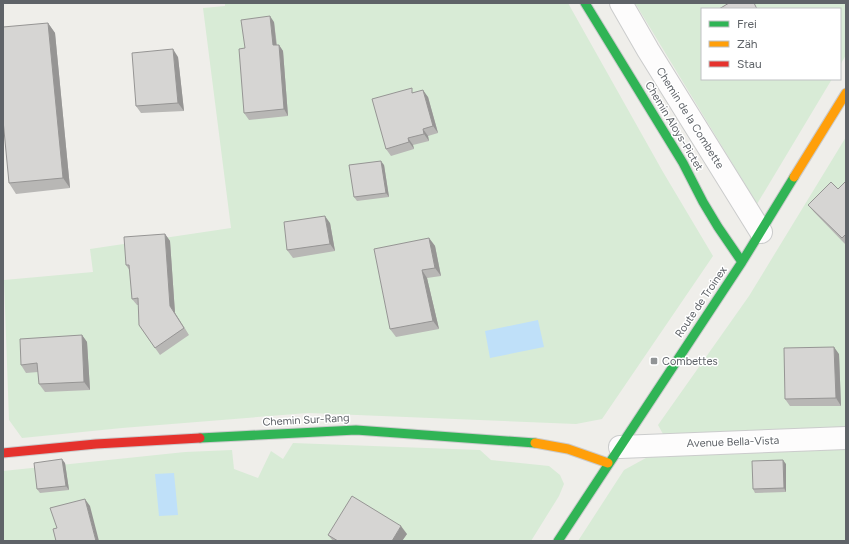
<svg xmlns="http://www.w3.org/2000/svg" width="849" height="544" viewBox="0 0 849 544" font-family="Figtree,sans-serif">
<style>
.green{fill:#d8ebd6}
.water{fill:#bfe0f9}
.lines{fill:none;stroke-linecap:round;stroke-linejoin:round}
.street-casing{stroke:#cbcccc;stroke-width:24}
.fast-casing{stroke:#cacacb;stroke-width:11}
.slow-casing{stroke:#cacacb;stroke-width:11}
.jam-casing{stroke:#cacacb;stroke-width:11}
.street{stroke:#fdfcfc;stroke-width:22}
.fast{stroke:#30b455;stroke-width:9}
.slow{stroke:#ff9f0a;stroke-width:9}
.jam{stroke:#e5322d;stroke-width:9}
.wall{fill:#b8b7b5}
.shaded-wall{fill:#969594}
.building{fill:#d6d5d3;stroke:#969594}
.poi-dot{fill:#919496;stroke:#fff;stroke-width:1.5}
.labels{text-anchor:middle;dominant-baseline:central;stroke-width:3;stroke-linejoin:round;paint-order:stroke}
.street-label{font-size:11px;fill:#5f6368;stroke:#fff}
.poi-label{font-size:11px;fill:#5f6368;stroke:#fff;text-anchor:start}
</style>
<rect width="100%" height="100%" fill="#efeeea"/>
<!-- green -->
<path class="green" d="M 225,3 L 568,3 L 663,172 L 713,256 L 602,419 L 576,424 L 308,413 L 122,428 L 22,438 L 9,420 L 4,280 L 93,272 L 90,249 L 231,228 L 203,8 L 225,6 Z
M 635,3 L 846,3 L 846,55 L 840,65 L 840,9 L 702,9 L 702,79 L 832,79 L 757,204 Z
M 846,137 L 846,428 L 663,434 L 658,425 L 749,296 Z
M 293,443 L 480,450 L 491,460 L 549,466 L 560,475 L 564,484 L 559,496 L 531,541 L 3,541 L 3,471 L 185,452 L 232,450 L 234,469 L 258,478 L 271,451 L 283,459 Z
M 846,448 L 846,541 L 578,541 L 624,470 L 655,453 Z"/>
<!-- water -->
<path class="water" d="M 538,320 L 544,347 L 490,358 L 485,331 Z
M 174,473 L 178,515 L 159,516 L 155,474 Z"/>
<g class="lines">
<!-- street casing -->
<g class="street-casing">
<path id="street" d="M 621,3 L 648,50 L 761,232
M 620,447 L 846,438"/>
</g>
<!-- fast casing -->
<g class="fast-casing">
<path id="fast" d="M 585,3 L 683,163 L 703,202 L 718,227 L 742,262
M 200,438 L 356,430 L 535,443
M 558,541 L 742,262 L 794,177"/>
</g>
<!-- slow casing -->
<g class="slow-casing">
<path id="slow" d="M 794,177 L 846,93
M 535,443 L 568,449 L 608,463"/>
</g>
<!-- jam casing -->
<g class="jam-casing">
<path id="jam" d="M 3,453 L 96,444 L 200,438"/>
</g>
<!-- street -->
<use href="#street" class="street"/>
<!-- fast -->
<use href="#fast" class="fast"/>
<!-- slow -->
<use href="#slow" class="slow"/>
<!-- jam -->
<use href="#jam" class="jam"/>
</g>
<!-- wall -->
<path class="wall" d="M 274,22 L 277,45 L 279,45 L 283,51 L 288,116 L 249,120 L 244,113 L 245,48 Z
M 48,23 L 55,33 L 70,188 L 16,194 L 9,183 Z
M 178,57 L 184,111 L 141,113 L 136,106 Z
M 415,92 L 428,97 L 438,133 L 428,136 L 429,141 L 413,145 L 414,149 L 391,156 L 386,149 Z
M 384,165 L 389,197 L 357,201 L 354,197 Z
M 846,181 L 846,245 L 814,212 L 808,205 L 838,189 Z
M 330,223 L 335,251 L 293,258 L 287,250 Z
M 165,234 L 170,241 L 175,313 L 189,335 L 160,355 L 139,325 L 139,305 L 137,305 L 132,299 L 130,271 L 126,265 Z
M 429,238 L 435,246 L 441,276 L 427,278 L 439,329 L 396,337 L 390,329 Z
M 82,335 L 87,342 L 90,390 L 45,392 L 39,384 L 38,372 L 26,373 L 21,365 Z
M 839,354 L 841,406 L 790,406 L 785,399 Z
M 65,463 L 69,490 L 40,493 L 37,489 Z
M 786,464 L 786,492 L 755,493 L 753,489 Z
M 407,534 L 402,541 L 333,541 L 328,535 Z"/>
<!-- shaded-wall -->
<path class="shaded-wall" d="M 270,16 L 274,22 L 277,52 L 273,45 Z
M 48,23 L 55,33 L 70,188 L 63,178 Z
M 279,45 L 283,51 L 288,116 L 284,109 Z
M 173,49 L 178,57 L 184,111 L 178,103 Z
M 423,90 L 428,97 L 438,133 L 433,126 Z
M 423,129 L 428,136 L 429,141 L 424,134 Z
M 408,138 L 413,145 L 414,149 L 409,142 Z
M 381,161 L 384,165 L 389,197 L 386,193 Z
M 325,216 L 330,223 L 335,251 L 330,244 Z
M 165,234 L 170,241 L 175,313 L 189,335 L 170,306 Z
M 429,238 L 435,246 L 441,276 L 435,268 Z
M 422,270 L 427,278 L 439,329 L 433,321 Z
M 82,335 L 87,342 L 90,390 L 84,382 Z
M 834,347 L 839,354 L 841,406 L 836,398 Z
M 62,459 L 65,463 L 69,490 L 66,486 Z
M 783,460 L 786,464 L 786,492 L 784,488 Z
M 85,499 L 90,506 L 99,541 L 96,541 Z
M 401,526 L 407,534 L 402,541 L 392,541 Z"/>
<!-- building -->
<path class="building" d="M 729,3 L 754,3 L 757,9 L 719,9 Z
M 270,16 L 273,45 L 279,45 L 284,109 L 244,113 L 239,49 L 245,48 L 241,20 Z
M 48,23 L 63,178 L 9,183 L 3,120 L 3,27 Z
M 173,49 L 178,103 L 136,106 L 132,53 Z
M 412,88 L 412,93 L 423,90 L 433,126 L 423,129 L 424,134 L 408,138 L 409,142 L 386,149 L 372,99 Z
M 381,161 L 386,193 L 354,197 L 349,165 Z
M 846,181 L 846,234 L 842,238 L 808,205 L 831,182 L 838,189 Z
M 325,216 L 330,244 L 287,250 L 284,222 Z
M 165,234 L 170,306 L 184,328 L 155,348 L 139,325 L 138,298 L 132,299 L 129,265 L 126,265 L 124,237 Z
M 429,238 L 435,268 L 422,270 L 433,321 L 390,329 L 374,249 Z
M 82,335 L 84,382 L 39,384 L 37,363 L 21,365 L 20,339 Z
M 834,347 L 836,398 L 785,399 L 784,348 Z
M 62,459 L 66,486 L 37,489 L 34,463 Z
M 783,460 L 784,488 L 753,489 L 752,461 Z
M 352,496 L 401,526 L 392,541 L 338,541 L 328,535 Z
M 85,499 L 96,541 L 56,541 L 53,529 L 57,528 L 50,508 Z"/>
<!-- markers -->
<rect class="poi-dot" x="650" y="357" width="8" height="8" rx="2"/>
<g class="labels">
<!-- street labels -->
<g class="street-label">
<text transform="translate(690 118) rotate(58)">Chemin de la Combette</text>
<text transform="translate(674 126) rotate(59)">Chemin Aloys-Pictet</text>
<text transform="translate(701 302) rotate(-56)">Route de Troinex</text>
<text transform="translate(306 420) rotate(-3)">Chemin Sur-Rang</text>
<text transform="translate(733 442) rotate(-2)">Avenue Bella-Vista</text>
</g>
<!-- poi labels -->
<g class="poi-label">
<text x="662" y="361">Combettes</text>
</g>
</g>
<!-- border -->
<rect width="849" height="544" fill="none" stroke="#5f6368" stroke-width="8"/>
<!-- legend -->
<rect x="701" y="8" width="140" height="72" fill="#ffffff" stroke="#bfc1c3"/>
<rect x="709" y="21" width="20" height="6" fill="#30b455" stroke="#bfc1c3"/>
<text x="737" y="28" font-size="12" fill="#5f6368">Frei</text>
<rect x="709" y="41" width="20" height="6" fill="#ff9f0a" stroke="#bfc1c3"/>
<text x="737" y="48" font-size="12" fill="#5f6368">Zäh</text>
<rect x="709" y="61" width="20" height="6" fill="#e5322d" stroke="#bfc1c3"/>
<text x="737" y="68" font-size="12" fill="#5f6368">Stau</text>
</svg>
